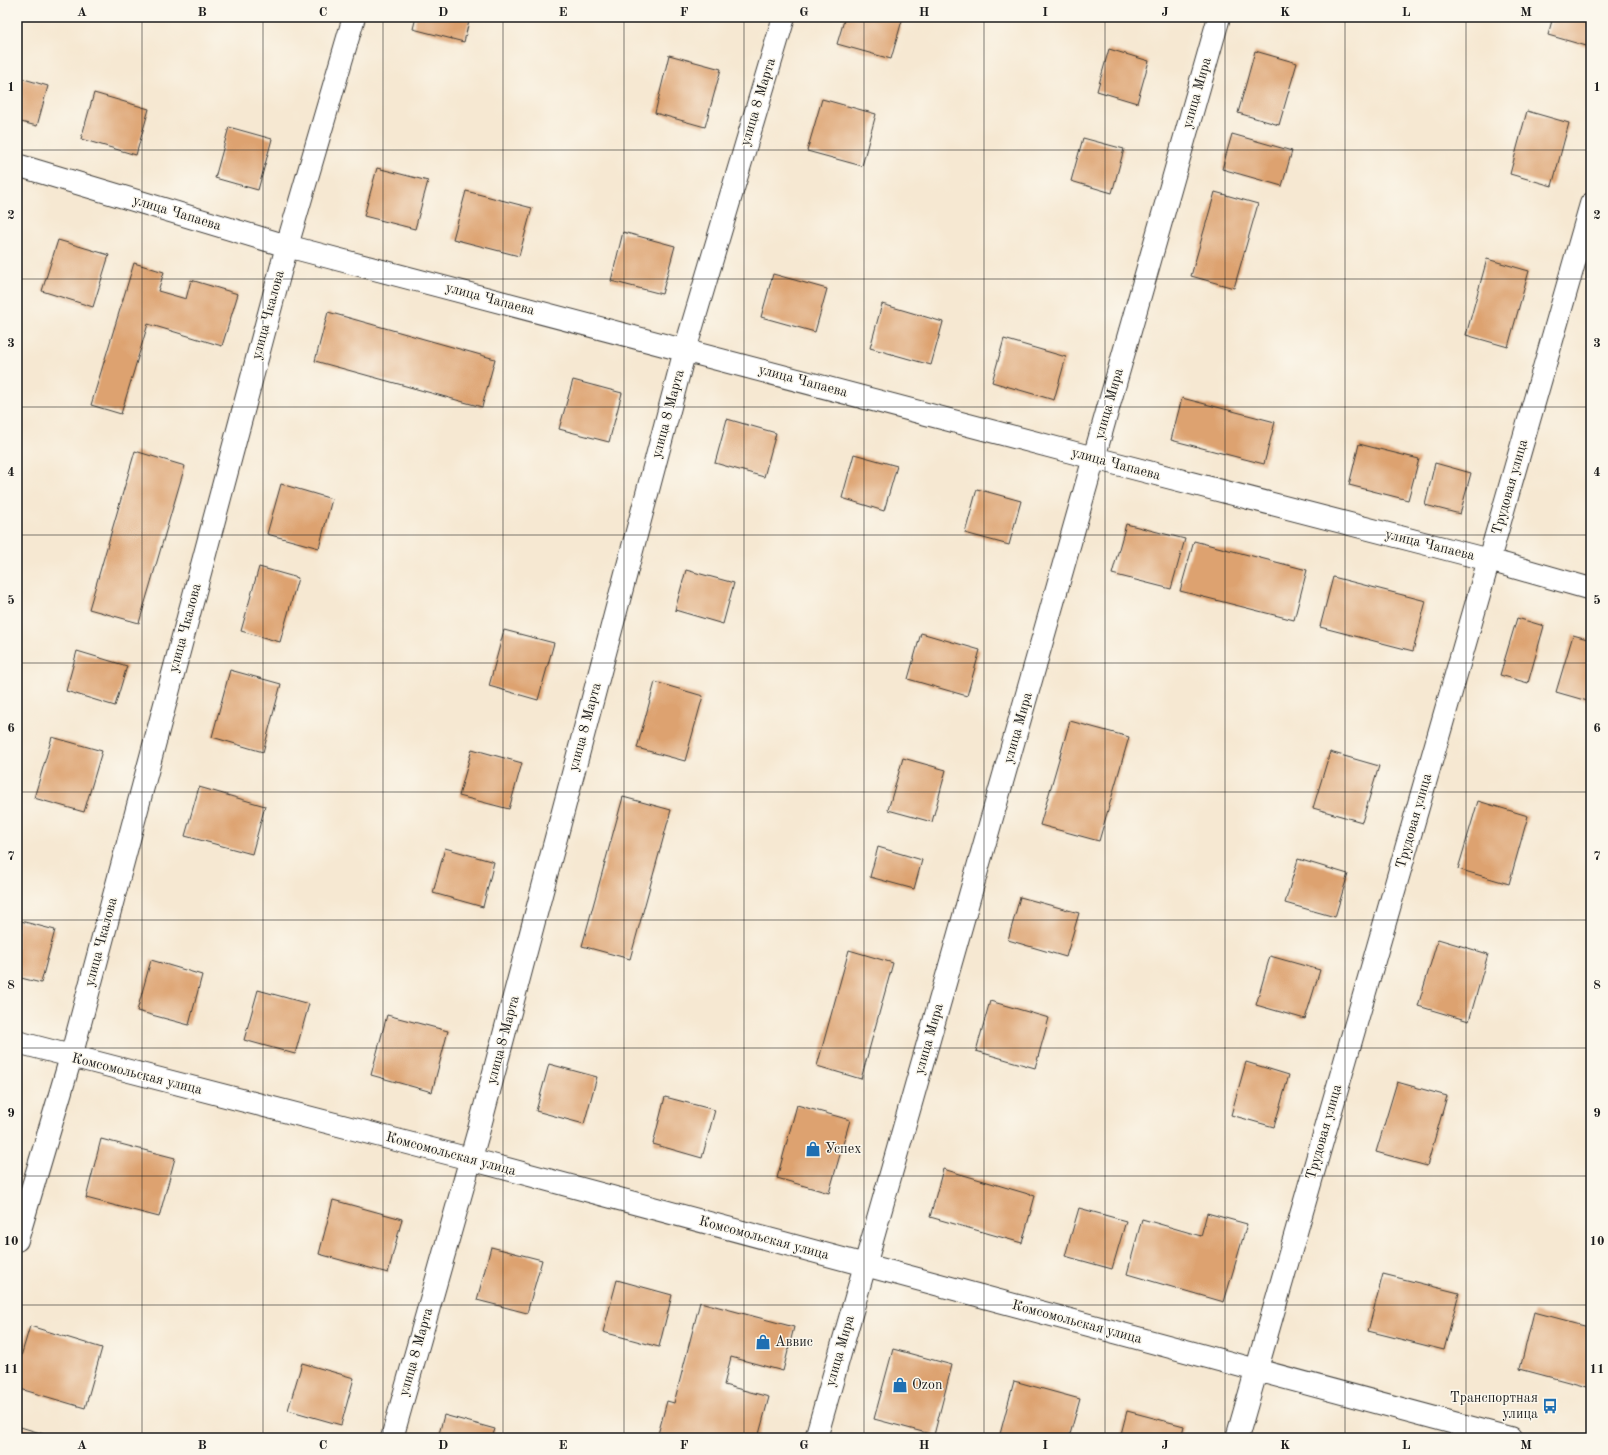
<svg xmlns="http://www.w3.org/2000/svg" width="1608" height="1455" viewBox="0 0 1608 1455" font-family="'Old Standard TT',serif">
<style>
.building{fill:#dda26f}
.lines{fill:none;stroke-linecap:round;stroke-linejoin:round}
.minor-casing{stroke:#3d3b37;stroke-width:24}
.minor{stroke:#fff;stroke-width:22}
.grid{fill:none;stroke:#1c1c1c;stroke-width:1;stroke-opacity:0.55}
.labels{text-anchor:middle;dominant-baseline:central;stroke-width:3;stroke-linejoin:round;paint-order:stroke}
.street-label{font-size:14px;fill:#1c1c1c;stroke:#fbf7ec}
.poi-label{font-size:14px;fill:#1c1c1c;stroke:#fbf7ec;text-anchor:start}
.neatline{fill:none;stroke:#1c1c1c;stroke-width:1.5}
.grid-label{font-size:13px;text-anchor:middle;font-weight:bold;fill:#1c1c1c}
</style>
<rect width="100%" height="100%" fill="#fbf7ec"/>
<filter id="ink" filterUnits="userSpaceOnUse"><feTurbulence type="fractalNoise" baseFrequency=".025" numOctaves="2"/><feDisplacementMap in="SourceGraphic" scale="8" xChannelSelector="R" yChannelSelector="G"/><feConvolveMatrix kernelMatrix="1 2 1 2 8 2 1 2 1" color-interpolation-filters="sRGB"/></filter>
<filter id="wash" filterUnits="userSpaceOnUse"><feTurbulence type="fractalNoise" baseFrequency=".012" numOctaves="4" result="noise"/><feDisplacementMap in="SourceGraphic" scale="16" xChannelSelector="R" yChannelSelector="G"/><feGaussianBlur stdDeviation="0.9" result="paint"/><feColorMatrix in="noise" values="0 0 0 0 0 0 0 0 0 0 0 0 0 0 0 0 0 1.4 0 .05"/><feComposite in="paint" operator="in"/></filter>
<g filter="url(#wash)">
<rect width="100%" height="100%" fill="#f6e8d2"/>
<g id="blocks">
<!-- building -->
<path class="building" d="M 416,17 L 470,17 L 464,42 L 413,29 Z
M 845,17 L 903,17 L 891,59 L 837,44 Z
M 1553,17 L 1591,17 L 1590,47 L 1548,35 Z
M 1109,49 L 1149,61 L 1137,103 L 1097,91 Z
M 1255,51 L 1297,63 L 1279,125 L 1238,113 Z
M 669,55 L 721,69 L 705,127 L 655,113 Z
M 17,77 L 48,86 L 37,126 L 17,121 Z
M 94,93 L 149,109 L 136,155 L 81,139 Z
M 822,99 L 876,114 L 862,166 L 807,151 Z
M 1527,111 L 1569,123 L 1552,186 L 1510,174 Z
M 229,127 L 272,139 L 258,190 L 215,178 Z
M 1232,134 L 1292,151 L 1282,186 L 1222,169 Z
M 1083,138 L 1124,149 L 1112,193 L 1071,181 Z
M 377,168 L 428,181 L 415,229 L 364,216 Z
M 466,191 L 532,208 L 519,256 L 453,239 Z
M 1215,192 L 1258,204 L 1234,288 L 1191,276 Z
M 623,232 L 675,246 L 662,294 L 611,281 Z
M 58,240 L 109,255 L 93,307 L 42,291 Z
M 1487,259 L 1529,271 L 1508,347 L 1466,335 Z
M 134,263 L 164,272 L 158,291 L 186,299 L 191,280 L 238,294 L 222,346 L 148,324 L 121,414 L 91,405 Z
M 773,274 L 827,289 L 815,332 L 761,317 Z
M 882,304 L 943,322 L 931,365 L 870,348 Z
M 328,312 L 495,359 L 482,407 L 315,361 Z
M 1004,339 L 1066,357 L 1054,400 L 992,382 Z
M 573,380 L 622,393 L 609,442 L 559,429 Z
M 1182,398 L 1275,422 L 1264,464 L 1171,440 Z
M 727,419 L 776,433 L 764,477 L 715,463 Z
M 1359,444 L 1419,459 L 1408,500 L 1349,485 Z
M 135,451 L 185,466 L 139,623 L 89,609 Z
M 854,454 L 897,466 L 884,511 L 842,498 Z
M 1435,463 L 1471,473 L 1460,514 L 1425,505 Z
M 281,484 L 332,499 L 319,548 L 267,534 Z
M 977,489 L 1021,501 L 1009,545 L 965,533 Z
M 1126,524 L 1185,539 L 1171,589 L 1112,574 Z
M 1194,541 L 1307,570 L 1294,620 L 1180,591 Z
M 259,567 L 298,578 L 280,642 L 241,631 Z
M 686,570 L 734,583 L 723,624 L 675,610 Z
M 1333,577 L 1426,601 L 1413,651 L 1320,627 Z
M 1517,618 L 1544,626 L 1528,683 L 1500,675 Z
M 504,630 L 554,643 L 538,700 L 489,686 Z
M 921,633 L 980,650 L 967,696 L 908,679 Z
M 1573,635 L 1591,640 L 1591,702 L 1556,692 Z
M 77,651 L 127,666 L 115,706 L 66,691 Z
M 230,670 L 281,684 L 263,752 L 212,737 Z
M 655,682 L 703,696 L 685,761 L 637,748 Z
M 1070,721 L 1129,737 L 1099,841 L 1040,825 Z
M 52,737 L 102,751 L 84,812 L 34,798 Z
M 472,749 L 522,763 L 509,809 L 459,796 Z
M 1330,752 L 1379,766 L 1362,822 L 1313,808 Z
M 903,758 L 946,770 L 932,822 L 888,810 Z
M 199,787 L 265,806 L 252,854 L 185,836 Z
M 623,797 L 671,810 L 630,959 L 582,946 Z
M 1478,801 L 1528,816 L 1509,884 L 1458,869 Z
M 878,847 L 922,860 L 914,889 L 870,877 Z
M 445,848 L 494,862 L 483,907 L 433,893 Z
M 1298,859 L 1348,874 L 1335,917 L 1285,903 Z
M 1020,897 L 1079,913 L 1066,957 L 1008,940 Z
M 17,920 L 55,930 L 41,983 L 17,977 Z
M 1438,939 L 1488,954 L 1469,1021 L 1418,1006 Z
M 849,950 L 893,963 L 861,1079 L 817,1066 Z
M 1270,956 L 1320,970 L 1305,1019 L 1256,1005 Z
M 151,960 L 202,975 L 189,1025 L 137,1011 Z
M 258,990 L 309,1004 L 295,1054 L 244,1040 Z
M 990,1001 L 1049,1018 L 1035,1068 L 976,1051 Z
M 387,1015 L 448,1031 L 432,1092 L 371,1075 Z
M 1246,1062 L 1289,1075 L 1274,1127 L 1231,1115 Z
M 549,1064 L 597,1077 L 584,1124 L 536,1111 Z
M 1397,1082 L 1447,1096 L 1427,1166 L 1376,1152 Z
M 665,1097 L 715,1110 L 702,1158 L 653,1144 Z
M 797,1105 L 850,1120 L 829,1193 L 777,1178 Z
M 101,1139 L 175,1158 L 159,1217 L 86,1198 Z
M 943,1169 L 1035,1196 L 1022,1243 L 930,1217 Z
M 333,1200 L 402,1219 L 388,1273 L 319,1254 Z
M 1079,1208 L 1126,1221 L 1112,1269 L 1065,1256 Z
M 1207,1213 L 1247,1224 L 1224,1302 L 1127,1274 L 1142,1219 L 1201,1236 Z
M 491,1247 L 542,1260 L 527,1313 L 477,1300 Z
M 1383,1274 L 1459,1293 L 1444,1350 L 1368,1331 Z
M 617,1280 L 672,1295 L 659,1347 L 603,1332 Z
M 700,1302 L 794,1327 L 783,1371 L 731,1357 L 724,1385 L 769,1397 L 758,1438 L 657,1438 L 667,1401 L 674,1403 Z
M 1534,1312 L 1591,1327 L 1591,1388 L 1520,1369 Z
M 30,1326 L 102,1348 L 85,1408 L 17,1388 L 17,1370 Z
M 893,1349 L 952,1365 L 934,1435 L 874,1419 Z
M 302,1363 L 354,1378 L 341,1425 L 288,1410 Z
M 1014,1381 L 1080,1399 L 1069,1438 L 999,1438 Z
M 1127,1411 L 1184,1426 L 1181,1438 L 1120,1438 Z
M 444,1415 L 495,1429 L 492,1438 L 438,1438 Z
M 17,1426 L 57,1438 L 17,1438 Z"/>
</g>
</g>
<g filter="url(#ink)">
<use href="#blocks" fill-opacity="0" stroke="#3d3b37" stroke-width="1"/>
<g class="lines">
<!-- minor casing -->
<g class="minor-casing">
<path id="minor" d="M 17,165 L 287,246 L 1094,458 L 1489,560 L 1591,589
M 17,1042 L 470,1159 L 1510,1438
M 17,1240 L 71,1057 L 287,246 L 354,17
M 392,1438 L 478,1133 L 685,350 L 784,17
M 816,1438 L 1219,17
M 1237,1438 L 1591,204"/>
</g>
<!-- minor -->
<use href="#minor" class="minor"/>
</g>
</g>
<!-- grid -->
<path class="grid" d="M 142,17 L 142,1438M 263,17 L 263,1438M 383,17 L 383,1438M 503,17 L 503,1438M 624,17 L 624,1438M 744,17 L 744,1438M 864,17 L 864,1438M 984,17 L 984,1438M 1105,17 L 1105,1438M 1225,17 L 1225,1438M 1345,17 L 1345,1438M 1466,17 L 1466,1438M 17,150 L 1591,150M 17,279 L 1591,279M 17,407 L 1591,407M 17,535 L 1591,535M 17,663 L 1591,663M 17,792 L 1591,792M 17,920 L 1591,920M 17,1048 L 1591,1048M 17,1176 L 1591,1176M 17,1305 L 1591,1305"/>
<!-- icons -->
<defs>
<g id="shop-bare" transform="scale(1.2)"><path d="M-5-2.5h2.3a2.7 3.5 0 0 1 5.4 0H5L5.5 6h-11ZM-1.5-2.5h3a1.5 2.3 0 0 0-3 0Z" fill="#1f6fb2" stroke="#fbf7ec" stroke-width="2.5" paint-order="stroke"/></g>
<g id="bus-bare" transform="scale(1.2)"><path d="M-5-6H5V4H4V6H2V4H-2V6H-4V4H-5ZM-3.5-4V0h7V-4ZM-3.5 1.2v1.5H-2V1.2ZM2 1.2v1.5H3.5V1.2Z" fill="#1f6fb2" stroke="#fbf7ec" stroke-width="2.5" paint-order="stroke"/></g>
</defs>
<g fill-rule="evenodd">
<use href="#shop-bare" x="813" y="1149"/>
<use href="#shop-bare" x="763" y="1342"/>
<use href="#shop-bare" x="900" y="1385"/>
<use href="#bus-bare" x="1550" y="1406"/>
</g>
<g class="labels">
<!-- street labels -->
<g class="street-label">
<text transform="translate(1197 93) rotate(-74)">улица Мира</text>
<text transform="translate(758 102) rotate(-73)">улица 8 Марта</text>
<text transform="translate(177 213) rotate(17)">улица Чапаева</text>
<text transform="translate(490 299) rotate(15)">улица Чапаева</text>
<text transform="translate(268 315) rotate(-75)">улица Чкалова</text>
<text transform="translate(803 381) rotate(15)">улица Чапаева</text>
<text transform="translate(1109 404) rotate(-74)">улица Мира</text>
<text transform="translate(668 414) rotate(-75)">улица 8 Марта</text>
<text transform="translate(1116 464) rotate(15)">улица Чапаева</text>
<text transform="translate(1510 487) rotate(-74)">Трудовая улица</text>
<text transform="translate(1430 545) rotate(14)">улица Чапаева</text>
<text transform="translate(185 628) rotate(-75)">улица Чкалова</text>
<text transform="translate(585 727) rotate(-75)">улица 8 Марта</text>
<text transform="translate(1018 728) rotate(-74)">улица Мира</text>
<text transform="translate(1414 821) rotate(-74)">Трудовая улица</text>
<text transform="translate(101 942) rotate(-75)">улица Чкалова</text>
<text transform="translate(929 1039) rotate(-74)">улица Мира</text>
<text transform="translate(503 1040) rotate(-75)">улица 8 Марта</text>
<text transform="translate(137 1074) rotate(14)">Комсомольская улица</text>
<text transform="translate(1324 1132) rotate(-74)">Трудовая улица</text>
<text transform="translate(451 1154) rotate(15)">Комсомольская улица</text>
<text transform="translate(764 1238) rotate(15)">Комсомольская улица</text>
<text transform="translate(1077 1322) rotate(15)">Комсомольская улица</text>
<text transform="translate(840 1351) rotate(-74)">улица Мира</text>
<text transform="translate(416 1352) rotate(-74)">улица 8 Марта</text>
</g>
<!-- poi labels -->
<g class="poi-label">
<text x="825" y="1149">Успех</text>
<text x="775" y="1342">Аввис</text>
<text x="912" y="1385">Ozon</text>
<text x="1538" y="1398" text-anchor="end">Транспортная<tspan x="1538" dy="16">улица</tspan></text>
</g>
</g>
<!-- margin -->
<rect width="1608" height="1455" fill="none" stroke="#fbf7ec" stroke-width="44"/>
<rect x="22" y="22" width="1564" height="1411" class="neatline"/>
<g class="grid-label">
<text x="82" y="16">A</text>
<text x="202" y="16">B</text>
<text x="323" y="16">C</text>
<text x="443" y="16">D</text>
<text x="563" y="16">E</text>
<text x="684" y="16">F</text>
<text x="804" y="16">G</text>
<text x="924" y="16">H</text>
<text x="1045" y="16">I</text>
<text x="1165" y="16">J</text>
<text x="1285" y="16">K</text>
<text x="1406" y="16">L</text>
<text x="1526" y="16">M</text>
<text x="11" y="91">1</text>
<text x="1597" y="91">1</text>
<text x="11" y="219">2</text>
<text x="1597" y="219">2</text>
<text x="11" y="347">3</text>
<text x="1597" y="347">3</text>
<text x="11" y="476">4</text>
<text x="1597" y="476">4</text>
<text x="11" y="604">5</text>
<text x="1597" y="604">5</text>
<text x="11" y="732">6</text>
<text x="1597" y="732">6</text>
<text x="11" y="860">7</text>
<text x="1597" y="860">7</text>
<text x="11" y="989">8</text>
<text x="1597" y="989">8</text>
<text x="11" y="1117">9</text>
<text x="1597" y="1117">9</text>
<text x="11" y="1245">10</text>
<text x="1597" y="1245">10</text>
<text x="11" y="1373">11</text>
<text x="1597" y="1373">11</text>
<text x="82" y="1449">A</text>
<text x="202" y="1449">B</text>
<text x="323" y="1449">C</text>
<text x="443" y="1449">D</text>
<text x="563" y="1449">E</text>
<text x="684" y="1449">F</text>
<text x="804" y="1449">G</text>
<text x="924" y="1449">H</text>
<text x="1045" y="1449">I</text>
<text x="1165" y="1449">J</text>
<text x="1285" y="1449">K</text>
<text x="1406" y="1449">L</text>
<text x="1526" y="1449">M</text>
</g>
</svg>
